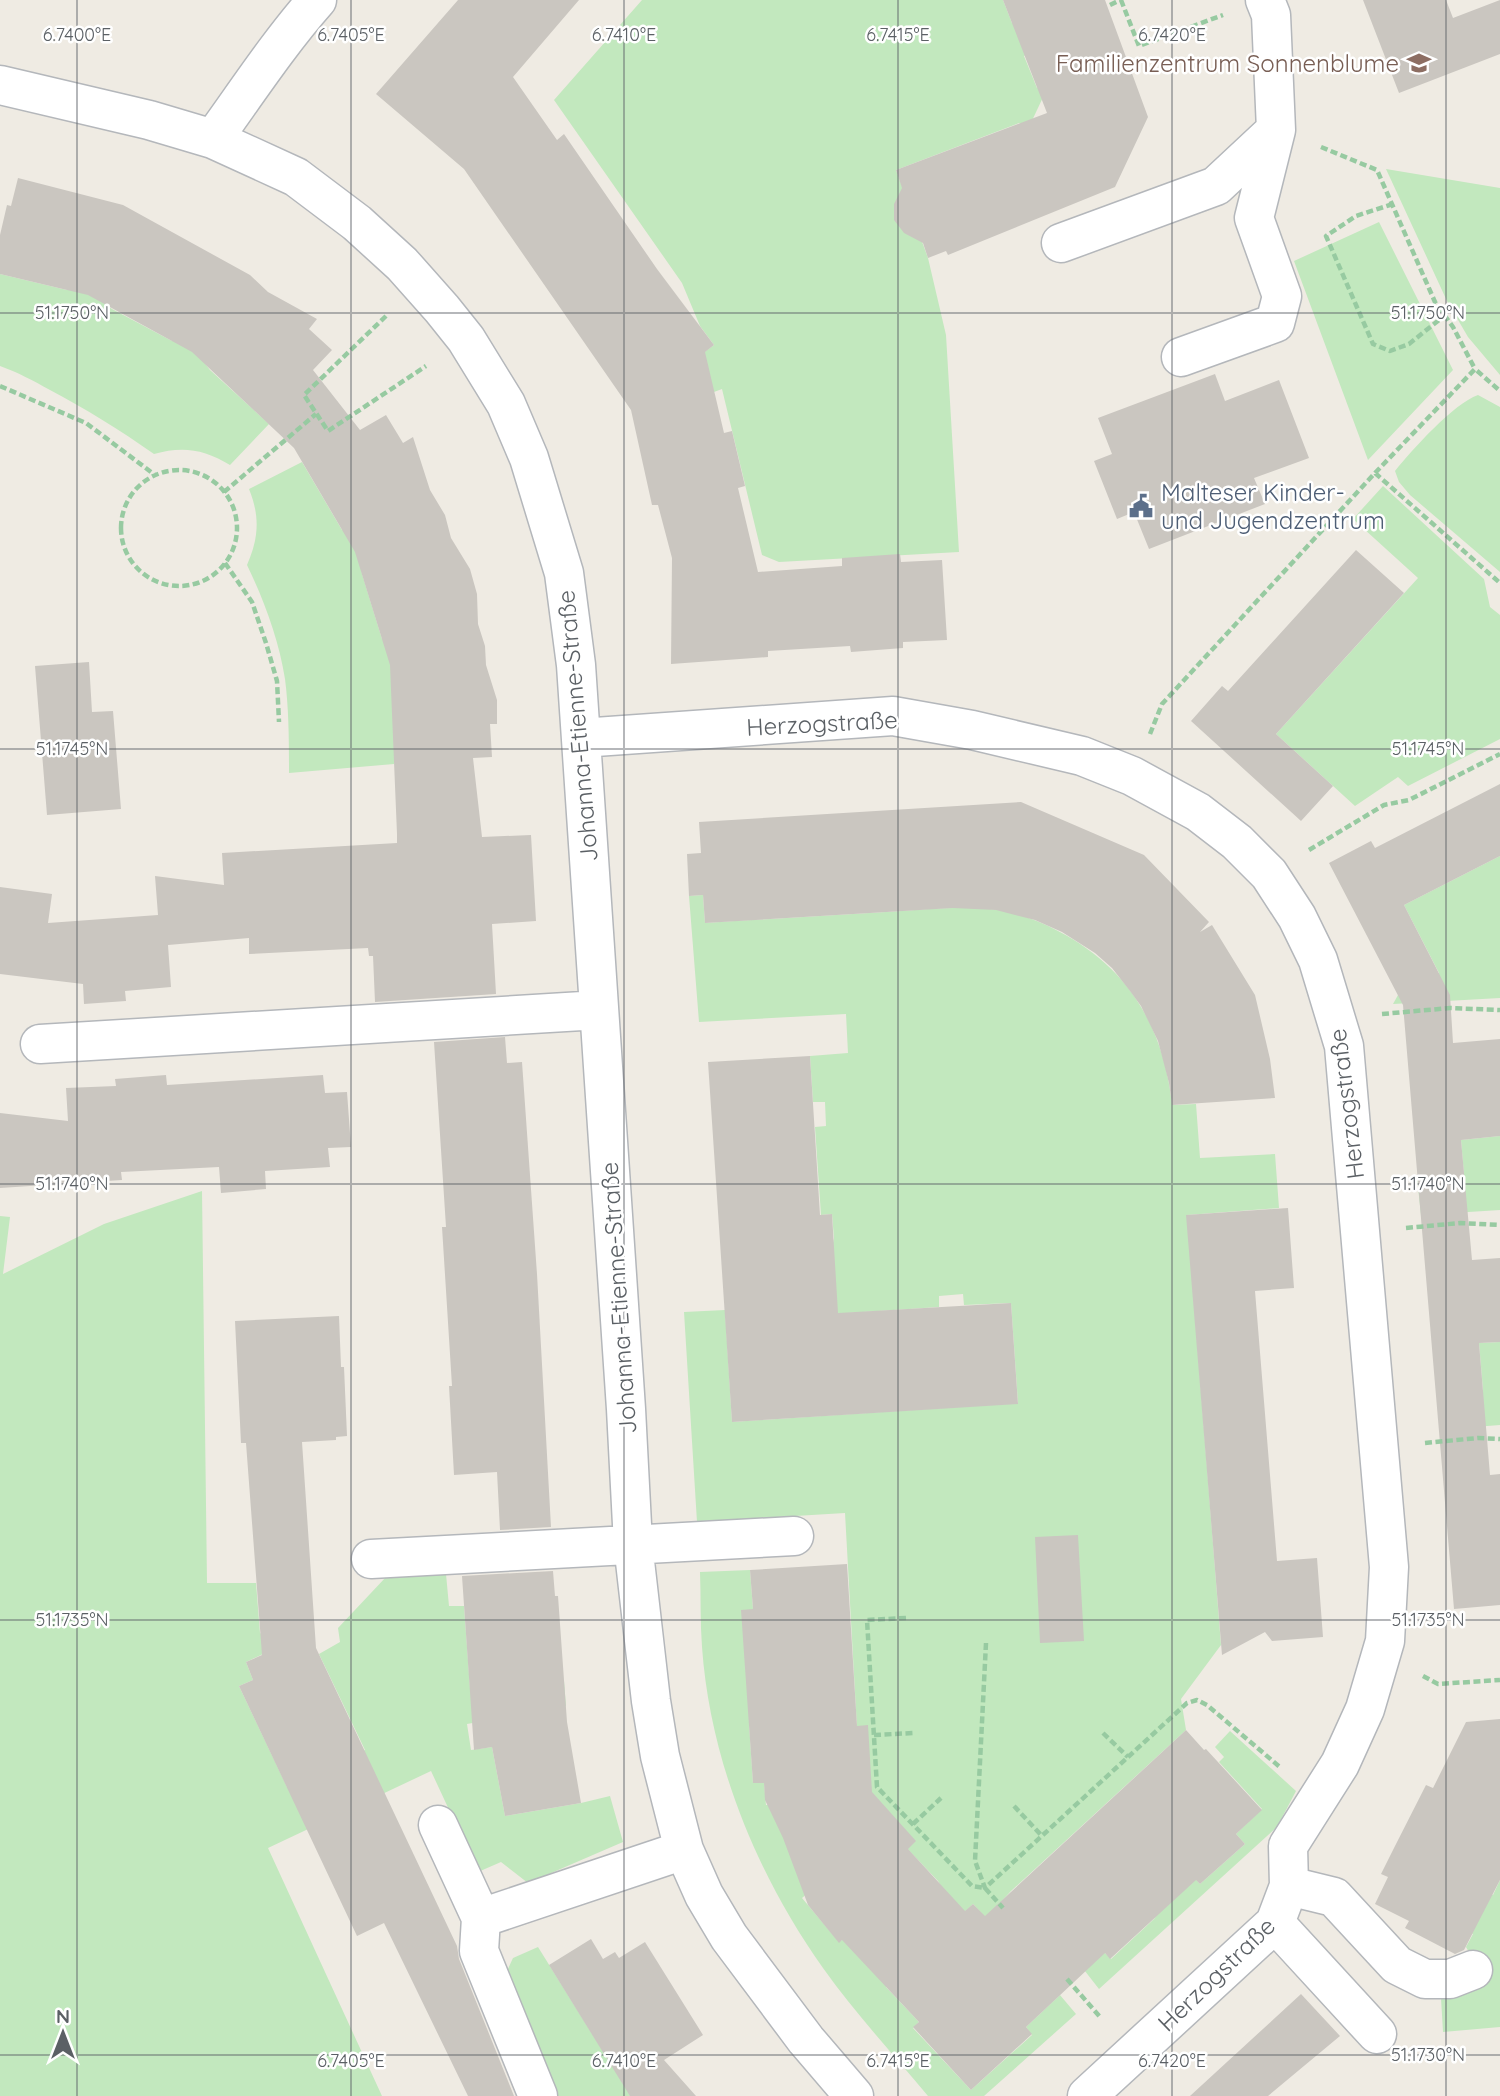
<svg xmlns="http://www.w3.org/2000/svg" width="1500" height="2096" viewBox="0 0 1500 2096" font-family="Quicksand,sans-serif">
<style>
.green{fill:#c2e8be}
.building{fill:#cac6c0}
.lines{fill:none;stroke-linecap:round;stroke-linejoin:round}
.minor-casing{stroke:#b4b7bb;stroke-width:41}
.path{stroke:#97caa1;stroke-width:4.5;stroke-dasharray:7 3.5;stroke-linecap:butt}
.minor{stroke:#fff;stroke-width:38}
.ticks{fill:none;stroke:#5b6065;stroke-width:2;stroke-opacity:0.45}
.labels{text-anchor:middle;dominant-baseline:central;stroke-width:5;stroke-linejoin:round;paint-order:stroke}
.education-label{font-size:24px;fill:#785e54;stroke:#fff;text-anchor:end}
.service-label{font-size:24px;fill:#4e5e75;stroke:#fff;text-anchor:start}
.street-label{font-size:24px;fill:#5b6065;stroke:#fff}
.ticks-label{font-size:18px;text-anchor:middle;fill:#5b6065;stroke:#fff;stroke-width:5;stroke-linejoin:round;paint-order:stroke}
</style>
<rect width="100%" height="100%" fill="#efebe3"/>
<!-- green -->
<path class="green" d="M 642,0 L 1003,0 L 1012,23 L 1023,19 L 1035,51 L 1024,56 L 1037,88 L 1043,86 L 1045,93 L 1029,127 L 1019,123 L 896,170 L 928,258 L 946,335 L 959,552 L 779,562 L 762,555 L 722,389 L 714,392 L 699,356 L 714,345 L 700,326 L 682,283 L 554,100 Z
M 1386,169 L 1500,188 L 1500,375 L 1468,337 L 1447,301 Z
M 1379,222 L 1453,370 L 1368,460 L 1294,261 Z
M 0,274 L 67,290 L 71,278 L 112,309 L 172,341 L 179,330 L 210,370 L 269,424 L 230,465 C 204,449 182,446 154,454 C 120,430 86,409 50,390 C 34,381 17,372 0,366 Z
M 1478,395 L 1500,407 L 1500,572 L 1410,495 L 1399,482 L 1395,471 C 1413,449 1453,404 1478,395 Z
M 302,462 L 342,530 L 354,524 L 362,574 L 382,639 L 394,636 L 394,764 L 289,773 C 289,742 289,710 285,679 C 279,640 264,600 247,565 C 259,538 260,516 249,489 Z
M 1383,486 L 1484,579 L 1490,607 L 1500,615 L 1500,739 L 1408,786 L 1398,777 L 1355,806 L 1276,734 L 1418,578 L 1353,519 Z
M 1500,856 L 1500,998 L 1393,1004 L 1398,995 L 1439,973 L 1404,905 Z
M 703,895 L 705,923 C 766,919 826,916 886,912 C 923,910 961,905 998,910 C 1019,913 1039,921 1058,931 C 1128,967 1164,1027 1172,1105 L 1196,1104 L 1200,1158 L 1275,1154 L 1279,1208 L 1187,1215 L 1221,1645 L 1181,1699 L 1186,1730 L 1011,1891 L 986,1918 L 973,1904 L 959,1917 L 938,1881 L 861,1800 L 845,1513 L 697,1522 L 684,1312 L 725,1310 L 732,1422 L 1018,1403 L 1011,1303 L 964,1305 L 963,1294 L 939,1296 L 939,1307 L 848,1313 L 817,1323 L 834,1238 L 832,1214 L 821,1215 L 815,1127 L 826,1126 L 825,1102 L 813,1102 L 810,1056 L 848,1053 L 846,1014 L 699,1022 L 689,896 Z
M 1500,1136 L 1500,1210 L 1421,1215 L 1417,1178 L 1464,1174 L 1461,1140 Z
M 202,1191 L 207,1583 L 256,1583 L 260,1633 L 278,1647 L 246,1662 L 253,1680 L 239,1686 L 287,1787 L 365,1750 L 319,1654 L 340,1642 L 338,1628 L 386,1577 L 446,1574 L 449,1606 L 464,1606 L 470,1688 L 564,1681 L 566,1706 L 467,1724 L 471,1750 L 492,1747 L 505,1816 L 581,1803 L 610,1796 L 623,1842 L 528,1883 L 501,1862 L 478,1872 L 431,1771 L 268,1848 L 382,2096 L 0,2096 L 0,1216 L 10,1217 L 3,1274 L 104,1224 Z
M 1500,1342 L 1500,1425 L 1462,1428 L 1460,1392 L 1483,1390 L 1479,1343 Z
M 750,1570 L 753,1609 L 749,1723 L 753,1783 L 764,1783 L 766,1805 L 771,1805 L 815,1887 L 802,1898 L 839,1942 L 854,1931 L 896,1979 L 886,1987 L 919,2022 L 913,2028 L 971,2090 L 1032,2035 L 1026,2027 L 1060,1995 L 1076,2014 L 984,2096 L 928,2096 C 893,2054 855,2013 823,1968 C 757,1875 710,1761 702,1647 C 700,1622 701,1597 700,1572 Z
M 1230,1731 L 1296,1791 L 1277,1827 L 1099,1989 L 1081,1966 L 1101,1949 L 1111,1959 L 1154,1919 L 1189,1872 L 1200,1884 L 1245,1844 L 1236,1834 L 1262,1809 L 1219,1762 L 1224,1757 L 1215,1747 Z
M 1500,1880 L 1500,2027 L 1443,2032 L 1441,1998 L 1484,1978 L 1466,1947 L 1473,1934 L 1466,1931 L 1485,1891 L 1493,1895 Z
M 538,1947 L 624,2085 L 639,2096 L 549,2096 L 501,1984 L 513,1958 Z"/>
<!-- building -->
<path class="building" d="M 458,0 L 579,0 L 513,77 L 557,140 L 564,134 L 657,269 L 714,345 L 705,352 L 724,433 L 732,431 L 745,486 L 738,488 L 758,572 L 842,566 L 842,558 L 900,554 L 901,562 L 942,560 L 947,640 L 903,642 L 903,648 L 851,652 L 850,646 L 768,651 L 768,657 L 671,664 L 672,558 L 658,505 L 652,505 L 631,410 L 464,169 L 376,94 Z
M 1003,0 L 1105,0 L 1148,117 L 1115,187 L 948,255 L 946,251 L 928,258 L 923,243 L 904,233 L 894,220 L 894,204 L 902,188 L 896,170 L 1047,113 Z
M 1363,0 L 1446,0 L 1453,18 L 1500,0 L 1500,54 L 1399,93 Z
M 18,178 L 123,205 L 250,275 L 268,292 L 317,319 L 309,329 L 332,350 L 313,370 L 360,430 L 386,415 L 403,443 L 413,437 L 430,490 L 445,515 L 451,538 L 470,569 L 477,594 L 478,624 L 485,646 L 486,665 L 497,700 L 497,724 L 490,724 L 492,757 L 473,758 L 482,837 L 531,835 L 536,921 L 492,924 L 496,994 L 375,1002 L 373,956 L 369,956 L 368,948 L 249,954 L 249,938 L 168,945 L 171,987 L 125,991 L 126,1001 L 84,1004 L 83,984 L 0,974 L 0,887 L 52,894 L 48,923 L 158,915 L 155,876 L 224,885 L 222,853 L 397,843 L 397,834 L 390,665 L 355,552 L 294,448 L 192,352 L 88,295 L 0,274 L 0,235 L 7,205 L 11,206 Z
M 1215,374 L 1225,401 L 1279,380 L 1309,458 L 1254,478 L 1265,504 L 1149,549 L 1134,512 L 1117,519 L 1094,461 L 1112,454 L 1098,418 Z
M 1356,550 L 1404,593 L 1276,734 L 1333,786 L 1301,821 L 1191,721 L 1222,686 L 1228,691 Z
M 89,662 L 92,712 L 113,711 L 121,809 L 47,815 L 35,666 Z
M 1500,784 L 1500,856 L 1404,905 L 1450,995 L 1453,1043 L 1500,1039 L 1500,1136 L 1461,1140 L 1472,1260 L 1500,1258 L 1500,1342 L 1479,1343 L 1490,1475 L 1500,1474 L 1500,1605 L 1454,1609 L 1403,1005 L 1329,863 L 1371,841 L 1375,848 Z
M 1021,802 L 1144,855 L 1209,922 L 1200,932 L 1212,925 L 1255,995 L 1270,1059 L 1275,1098 L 1172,1105 L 1169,1083 L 1158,1041 L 1141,1006 L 1130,991 L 1112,968 L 1095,953 L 1062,932 L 1035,920 L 996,910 L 953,908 L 705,923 L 703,895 L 689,896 L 687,854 L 701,853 L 699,822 Z
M 505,1037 L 507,1063 L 522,1062 L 537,1274 L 551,1527 L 500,1530 L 497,1472 L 454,1475 L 449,1386 L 452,1386 L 442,1227 L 446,1227 L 434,1042 Z
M 810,1056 L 820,1215 L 832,1214 L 838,1313 L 1011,1303 L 1018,1404 L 732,1422 L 708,1062 Z
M 166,1075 L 167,1085 L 323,1075 L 325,1093 L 347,1092 L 351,1147 L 328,1148 L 330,1167 L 265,1171 L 266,1189 L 221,1193 L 219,1167 L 121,1172 L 122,1180 L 0,1188 L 0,1113 L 68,1121 L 66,1088 L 116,1086 L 115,1079 Z
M 1288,1208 L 1294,1288 L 1255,1291 L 1277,1561 L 1317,1558 L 1323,1637 L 1272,1641 L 1265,1632 L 1222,1655 L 1186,1215 Z
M 339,1316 L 341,1367 L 344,1367 L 347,1436 L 336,1437 L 336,1440 L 302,1442 L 316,1648 L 457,1946 L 459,1959 L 514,2096 L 468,2096 L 384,1923 L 357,1936 L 239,1686 L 253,1680 L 246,1662 L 262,1655 L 246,1443 L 241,1443 L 235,1321 Z
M 1078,1535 L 1084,1641 L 1040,1643 L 1035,1537 Z
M 847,1564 L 857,1726 L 868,1725 L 872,1792 L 916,1841 L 908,1849 L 965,1911 L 973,1904 L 985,1916 L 1186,1730 L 1204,1750 L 1206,1749 L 1262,1810 L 1236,1834 L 1245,1844 L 1200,1884 L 1196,1880 L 1110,1959 L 1105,1953 L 1026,2027 L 1032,2034 L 971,2090 L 913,2027 L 919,2022 L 842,1940 L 839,1943 L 808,1905 L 783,1838 L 765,1800 L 764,1783 L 753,1783 L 741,1610 L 753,1609 L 750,1570 Z
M 553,1571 L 555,1596 L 558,1596 L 567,1722 L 581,1803 L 505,1816 L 492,1747 L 474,1750 L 462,1576 Z
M 1500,1719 L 1500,1880 L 1464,1950 L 1455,1954 L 1405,1928 L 1409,1921 L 1375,1904 L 1388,1877 L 1381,1874 L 1395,1846 L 1426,1785 L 1433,1788 L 1466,1722 Z
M 591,1939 L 603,1959 L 615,1952 L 619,1958 L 645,1942 L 703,2035 L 664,2060 L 696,2096 L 630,2096 L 549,1965 Z
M 1301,1994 L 1340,2036 L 1268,2096 L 1190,2096 Z"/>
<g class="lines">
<!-- minor casing -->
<g class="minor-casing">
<path id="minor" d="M 0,85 L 149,120 L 213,139 L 296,177 L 357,223 L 402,264 L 442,309 L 466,339 L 506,404 L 529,458 L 564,573 L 576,665 L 626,1409 L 633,1544 L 651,1701 L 660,1756 L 684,1850 L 704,1895 L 729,1937 L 806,2040 L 854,2096
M 213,139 C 247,92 279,43 317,0
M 1061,243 L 1216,186 L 1276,130
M 1181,357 L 1275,323 L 1282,296 L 1254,218 L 1276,130 L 1271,15 L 1265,0
M 581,738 L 893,716 L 972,730 L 1082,756 L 1132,776 L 1198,812 L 1237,842 L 1269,874 L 1297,917 L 1318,960 L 1344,1046 L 1389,1567 L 1385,1641 L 1365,1709 L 1340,1764 L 1288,1846 L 1289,1886 L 1275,1923 L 1087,2096
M 40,1044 C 227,1034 413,1020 599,1010
M 371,1559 L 794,1536
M 438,1825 L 481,1918 L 684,1850
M 1289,1886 L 1334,1897 L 1397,1965 L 1425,1979 L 1450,1979 L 1473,1970
M 481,1918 L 479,1951 L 538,2096
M 1275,1923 L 1377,2034"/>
</g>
<!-- path -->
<path class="path" d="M 1121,0 L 1139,46 L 1223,15
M 1110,5 L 1120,0
M 1321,147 L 1377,170 L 1435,302 L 1453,327 L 1475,369
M 1393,204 L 1356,216 L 1326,236 L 1373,344 L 1390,351 L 1409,344 L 1444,316
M 386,316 L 304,395 L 328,431 L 426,366
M 0,386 L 86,423 L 155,475
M121 528a58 58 0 1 1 116 0a58 58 0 1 1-116 0Z
M 1375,473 L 1500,583
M 224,492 L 316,414
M 225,563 L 252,602 L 266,643 L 277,681 L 279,722
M 1150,734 L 1162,704 L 1375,473 L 1475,369 L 1500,391
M 1309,850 L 1384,805 L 1409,800 L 1500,754
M 1382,1014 L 1450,1008 L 1500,1010
M 1406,1228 L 1460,1223 L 1500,1225
M 1425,1443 L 1478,1438 L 1500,1439
M 906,1618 L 867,1620 L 877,1787 L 972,1886 L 985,1888 L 1003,1908
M 986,1643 L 975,1861 L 985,1888 L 1187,1703 L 1197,1700 L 1207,1705 L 1281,1768
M 1423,1676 L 1438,1684 L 1500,1680
M 1103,1733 L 1128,1757
M 874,1735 L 914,1733
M 1014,1806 L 1042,1836
M 913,1824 L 941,1798
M 1067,1979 L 1101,2018"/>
<!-- minor -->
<use href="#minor" class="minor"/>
</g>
<!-- ticks -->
<path class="ticks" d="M 77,0 L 77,2096M 351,0 L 351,2096M 624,0 L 624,2096M 898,0 L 898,2096M 1172,0 L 1172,2096M 1446,0 L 1446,2096M 0,313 L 1500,313M 0,749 L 1500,749M 0,1184 L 1500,1184M 0,1620 L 1500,1620M 0,2055 L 1500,2055"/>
<!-- icons -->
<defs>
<g id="school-bare" transform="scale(1.89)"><path d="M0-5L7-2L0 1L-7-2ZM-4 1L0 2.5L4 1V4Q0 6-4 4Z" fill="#8d6e63" stroke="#fff" stroke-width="2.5" paint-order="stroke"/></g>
<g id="civic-bare" transform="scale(1.89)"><path d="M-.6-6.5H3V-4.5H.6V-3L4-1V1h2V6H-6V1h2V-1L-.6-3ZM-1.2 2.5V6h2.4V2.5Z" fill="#5c6f8a" stroke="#fff" stroke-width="2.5" paint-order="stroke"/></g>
</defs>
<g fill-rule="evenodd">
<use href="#school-bare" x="1419" y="63"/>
<use href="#civic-bare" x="1141" y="506"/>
</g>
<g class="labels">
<!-- education labels -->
<g class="education-label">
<text x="1399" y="63">Familienzentrum Sonnenblume</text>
</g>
<!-- service labels -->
<g class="service-label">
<text x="1161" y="492">Malteser Kinder-<tspan x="1161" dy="28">und Jugendzentrum</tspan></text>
</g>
<!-- street labels -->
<g class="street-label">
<text transform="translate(822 723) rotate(-3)">Herzogstraße</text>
<text transform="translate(577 726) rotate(-95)">Johanna-Etienne-Straße</text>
<text transform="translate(1346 1104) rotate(-97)">Herzogstraße</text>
<text transform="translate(618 1298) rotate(-94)">Johanna-Etienne-Straße</text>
<text transform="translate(1216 1974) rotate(-44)">Herzogstraße</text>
</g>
</g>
<g class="ticks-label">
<text x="77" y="41">6.7400°E</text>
<text x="351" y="41">6.7405°E</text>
<text x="624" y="41">6.7410°E</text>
<text x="898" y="41">6.7415°E</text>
<text x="1172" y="41">6.7420°E</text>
<text x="72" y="319">51.1750°N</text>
<text x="1428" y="319">51.1750°N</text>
<text x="72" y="755">51.1745°N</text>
<text x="1428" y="755">51.1745°N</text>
<text x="72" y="1190">51.1740°N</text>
<text x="1428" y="1190">51.1740°N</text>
<text x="72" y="1626">51.1735°N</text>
<text x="1428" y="1626">51.1735°N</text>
<text x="1428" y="2061">51.1730°N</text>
<text x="351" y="2067">6.7405°E</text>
<text x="624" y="2067">6.7410°E</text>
<text x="898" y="2067">6.7415°E</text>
<text x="1172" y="2067">6.7420°E</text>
</g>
<!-- north arrow -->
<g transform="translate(63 2033)" stroke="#ffffff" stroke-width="5" paint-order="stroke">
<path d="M0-5L12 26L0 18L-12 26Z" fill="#5b6065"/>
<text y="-10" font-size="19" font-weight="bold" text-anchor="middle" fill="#5b6065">N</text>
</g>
</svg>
